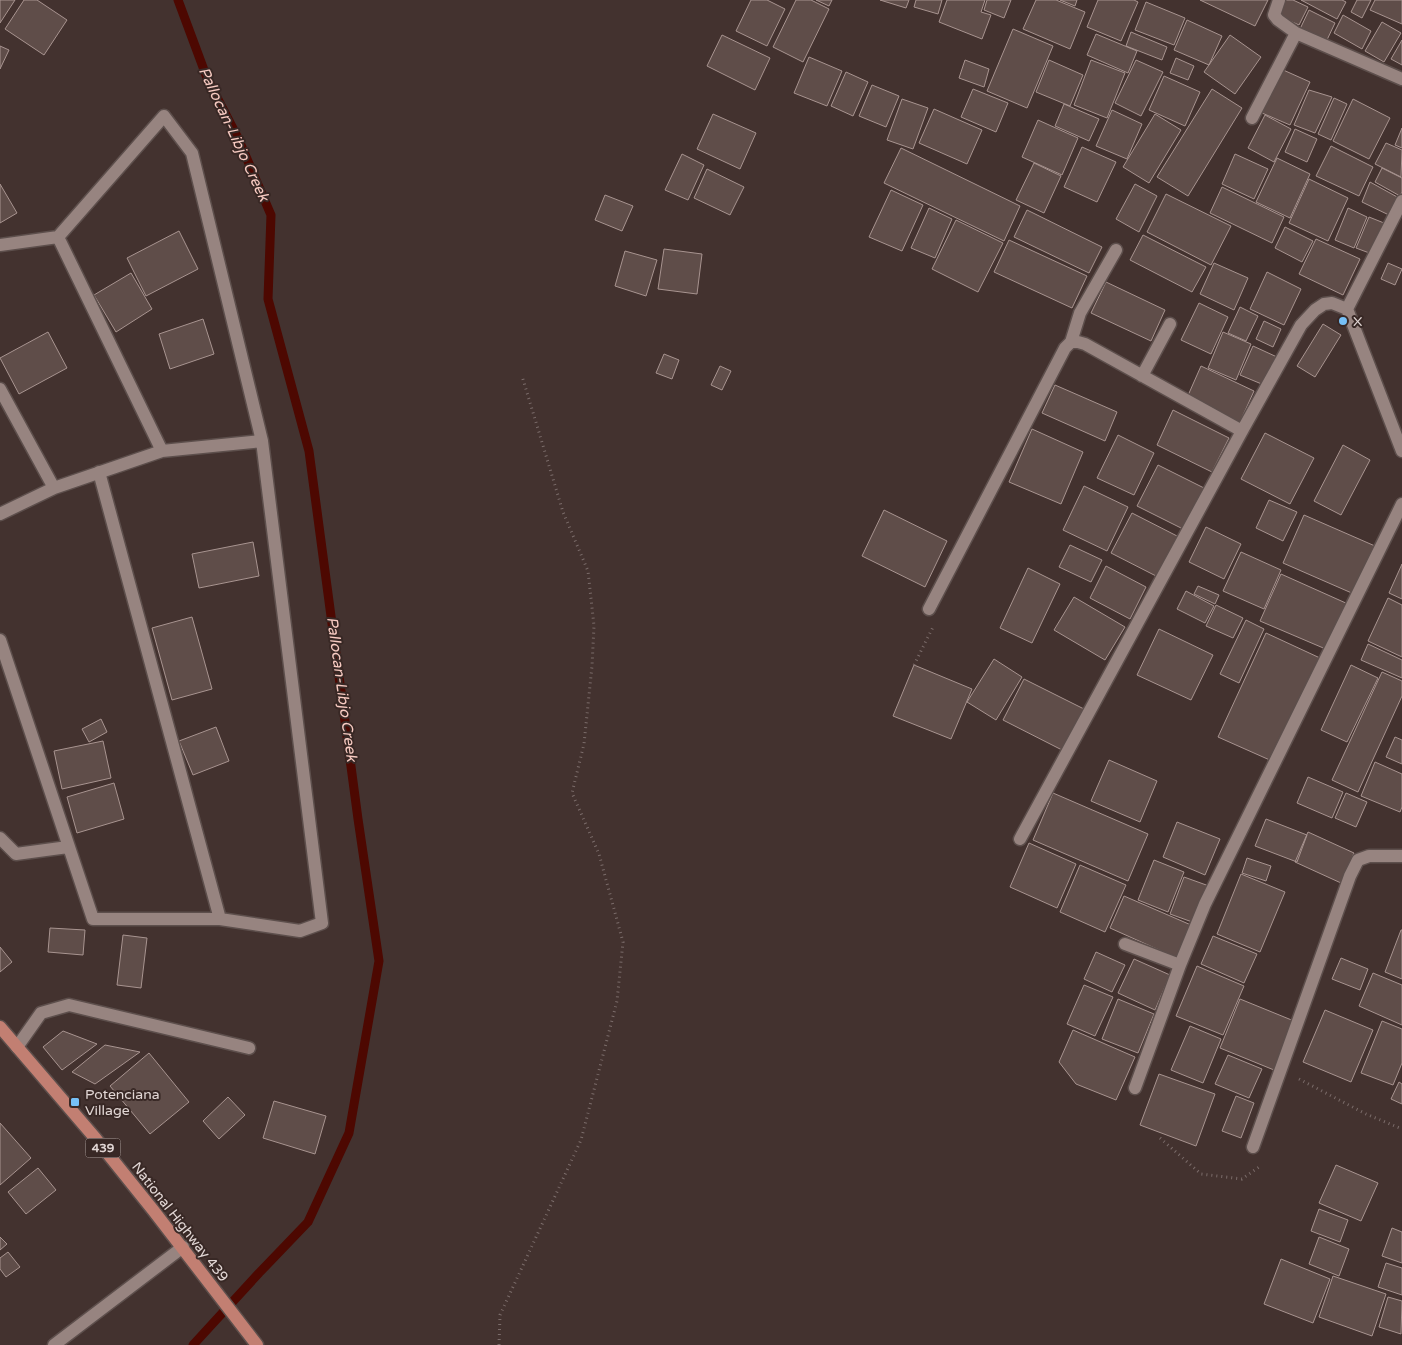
<svg xmlns="http://www.w3.org/2000/svg" width="1402" height="1345" viewBox="0 0 1402 1345" font-family="'Varela Round',sans-serif">
<style>
.lines{fill:none;stroke-linecap:round;stroke-linejoin:round}
.stream{stroke:#4d0801;stroke-width:9}
.building{fill:#5f4d49;stroke:#a89490}
.minor-casing{stroke:#5d4f4c;stroke-width:15}
.major-casing{stroke:#5d4f4c;stroke-width:15}
.path{stroke:#7b6c6a;stroke-width:3;stroke-dasharray:1 4;stroke-linecap:butt}
.minor{stroke:#978480;stroke-width:12}
.major{stroke:#c27f72;stroke-width:12}
.poi-dot{fill:#76c0f7;stroke:#382825;stroke-width:2}
.labels{text-anchor:middle;dominant-baseline:central;stroke-width:4;stroke-linejoin:round;paint-order:stroke}
.shield{fill:#382825;stroke:#afa2a0;stroke-width:1}
.shield-label{font-size:12px;font-weight:bold;fill:#e2d7d5}
.poi-label{font-size:14px;fill:#e2d7d5;stroke:#382825;text-anchor:start}
.street-label{font-size:14px;fill:#e2d7d5;stroke:#382825}
.water-label{font-size:15px;font-style:italic;fill:#f8cbc2;stroke:#382825}
</style>
<rect width="100%" height="100%" fill="#43322f"/>
<g class="lines">
<!-- stream -->
<path class="stream" d="M 178,0 L 207,78 L 238,138 L 271,215 L 268,299 L 309,451 L 358,819 L 379,961 L 349,1133 L 308,1222 L 259,1273 L 193,1345"/>
</g>
<!-- building -->
<path class="building" d="M 0,0 L 15,0 L 0,23 Z
M 24,0 L 37,0 L 67,20 L 44,55 L 5,29 Z
M 751,0 L 767,0 L 785,9 L 767,46 L 736,31 Z
M 796,0 L 811,0 L 829,9 L 803,62 L 773,47 Z
M 816,0 L 832,0 L 829,6 Z
M 880,0 L 909,0 L 906,8 Z
M 916,0 L 942,0 L 938,14 L 914,7 Z
M 947,0 L 985,0 L 981,12 L 991,15 L 982,39 L 939,22 Z
M 987,0 L 1011,0 L 1004,18 L 984,10 Z
M 1036,0 L 1056,0 L 1085,12 L 1070,49 L 1023,29 Z
M 1060,0 L 1077,0 L 1075,6 Z
M 1098,0 L 1134,0 L 1138,2 L 1121,41 L 1087,27 Z
M 1200,0 L 1268,0 L 1255,26 Z
M 1284,0 L 1293,0 L 1308,7 L 1299,25 L 1277,15 Z
M 1301,0 L 1342,0 L 1346,2 L 1337,19 Z
M 1357,0 L 1371,0 L 1362,18 L 1351,12 Z
M 1375,0 L 1402,0 L 1402,24 L 1370,10 Z
M 1146,2 L 1185,18 L 1174,45 L 1135,30 Z
M 1309,10 L 1335,23 L 1326,42 L 1300,29 Z
M 1343,15 L 1371,31 L 1362,49 L 1334,33 Z
M 1187,20 L 1222,36 L 1209,65 L 1174,50 Z
M 1382,22 L 1401,33 L 1384,62 L 1365,51 Z
M 1013,29 L 1053,46 L 1027,108 L 987,91 Z
M 1131,32 L 1167,47 L 1162,60 L 1126,46 Z
M 1096,34 L 1137,51 L 1128,73 L 1087,55 Z
M 722,35 L 770,58 L 755,90 L 707,66 Z
M 1230,35 L 1261,57 L 1235,94 L 1204,72 Z
M 1402,40 L 1402,65 L 1391,59 Z
M 0,46 L 9,50 L 0,69 Z
M 809,57 L 842,71 L 827,106 L 794,93 Z
M 1176,58 L 1194,66 L 1188,80 L 1170,73 Z
M 965,60 L 989,69 L 984,87 L 959,78 Z
M 1049,60 L 1083,75 L 1070,106 L 1036,92 Z
M 1091,60 L 1125,73 L 1107,118 L 1074,105 Z
M 1136,60 L 1163,72 L 1141,116 L 1115,103 Z
M 1281,69 L 1310,82 L 1290,125 L 1262,113 Z
M 846,72 L 868,82 L 853,116 L 831,106 Z
M 1164,76 L 1200,92 L 1185,126 L 1149,110 Z
M 872,85 L 899,96 L 886,127 L 859,116 Z
M 973,89 L 1008,103 L 996,132 L 961,117 Z
M 1212,89 L 1242,108 L 1188,196 L 1157,177 Z
M 1309,90 L 1332,97 L 1315,133 L 1294,125 Z
M 1334,98 L 1347,104 L 1331,140 L 1318,134 Z
M 902,99 L 928,108 L 913,149 L 887,140 Z
M 1353,99 L 1390,118 L 1369,159 L 1333,141 Z
M 1064,104 L 1099,119 L 1089,141 L 1055,126 Z
M 934,109 L 982,130 L 967,164 L 919,143 Z
M 1112,110 L 1142,124 L 1127,159 L 1096,146 Z
M 713,114 L 756,133 L 740,169 L 697,149 Z
M 1155,114 L 1181,130 L 1149,183 L 1123,167 Z
M 1265,115 L 1291,129 L 1274,162 L 1248,148 Z
M 1038,120 L 1078,138 L 1062,175 L 1022,157 Z
M 1402,128 L 1402,148 L 1395,145 Z
M 1295,129 L 1317,139 L 1307,162 L 1285,152 Z
M 1386,143 L 1402,150 L 1401,177 L 1375,164 Z
M 1331,146 L 1373,167 L 1359,196 L 1316,176 Z
M 1082,147 L 1116,162 L 1097,202 L 1064,187 Z
M 901,148 L 1020,206 L 1004,241 L 884,183 Z
M 682,154 L 704,165 L 688,200 L 665,190 Z
M 1235,154 L 1268,169 L 1254,199 L 1222,184 Z
M 1277,158 L 1310,174 L 1290,218 L 1256,202 Z
M 1034,163 L 1061,176 L 1044,213 L 1016,200 Z
M 1382,168 L 1402,178 L 1402,192 L 1400,196 L 1375,182 Z
M 707,169 L 744,187 L 730,215 L 694,198 Z
M 1309,179 L 1348,198 L 1328,241 L 1289,223 Z
M 1370,182 L 1399,198 L 1391,216 L 1362,202 Z
M 0,184 L 17,213 L 0,223 Z
M 1135,184 L 1157,196 L 1139,232 L 1116,219 Z
M 1222,187 L 1284,217 L 1272,243 L 1210,213 Z
M 891,190 L 923,205 L 902,251 L 869,237 Z
M 1166,194 L 1231,226 L 1211,265 L 1147,232 Z
M 605,195 L 633,206 L 622,231 L 595,220 Z
M 929,208 L 952,219 L 935,258 L 911,248 Z
M 1348,208 L 1367,217 L 1354,248 L 1335,240 Z
M 1027,210 L 1102,247 L 1089,273 L 1014,237 Z
M 1369,217 L 1384,223 L 1372,254 L 1356,248 Z
M 956,220 L 1003,243 L 978,292 L 932,269 Z
M 1285,227 L 1313,241 L 1302,262 L 1275,248 Z
M 179,231 L 198,269 L 146,296 L 127,258 Z
M 1143,235 L 1206,267 L 1192,292 L 1130,260 Z
M 1316,239 L 1360,259 L 1343,295 L 1299,274 Z
M 1009,240 L 1087,276 L 1072,308 L 994,272 Z
M 664,249 L 702,254 L 697,294 L 658,289 Z
M 625,251 L 657,260 L 646,296 L 615,286 Z
M 1214,263 L 1248,278 L 1234,310 L 1200,294 Z
M 1388,263 L 1402,269 L 1395,285 L 1381,279 Z
M 1267,272 L 1301,289 L 1284,325 L 1250,309 Z
M 131,273 L 152,309 L 116,332 L 94,295 Z
M 1106,282 L 1165,310 L 1151,341 L 1091,313 Z
M 1199,303 L 1228,317 L 1211,354 L 1181,340 Z
M 1240,307 L 1258,316 L 1246,341 L 1228,333 Z
M 203,319 L 214,354 L 170,369 L 159,334 Z
M 1264,321 L 1281,329 L 1273,347 L 1256,339 Z
M 1323,324 L 1341,335 L 1315,377 L 1297,366 Z
M 48,332 L 67,368 L 19,394 L 0,358 Z
M 1223,332 L 1251,344 L 1236,380 L 1208,368 Z
M 1253,346 L 1277,357 L 1264,385 L 1240,375 Z
M 664,354 L 679,360 L 672,379 L 656,373 Z
M 720,366 L 731,371 L 722,390 L 711,385 Z
M 1201,366 L 1254,391 L 1239,424 L 1186,400 Z
M 1055,385 L 1117,412 L 1105,441 L 1042,413 Z
M 1173,410 L 1229,438 L 1212,472 L 1157,445 Z
M 1032,429 L 1083,452 L 1061,504 L 1009,482 Z
M 1265,433 L 1314,458 L 1290,504 L 1241,479 Z
M 1118,435 L 1154,453 L 1134,495 L 1097,478 Z
M 1343,445 L 1370,460 L 1341,515 L 1314,501 Z
M 1158,465 L 1206,489 L 1185,530 L 1137,506 Z
M 1084,486 L 1128,507 L 1107,551 L 1063,530 Z
M 1269,500 L 1297,512 L 1283,541 L 1256,528 Z
M 884,510 L 947,541 L 925,587 L 862,556 Z
M 1132,513 L 1179,537 L 1158,577 L 1111,553 Z
M 1304,515 L 1375,546 L 1354,594 L 1283,563 Z
M 1206,527 L 1241,544 L 1224,579 L 1189,562 Z
M 253,542 L 259,576 L 199,588 L 192,554 Z
M 1070,545 L 1102,560 L 1091,582 L 1059,567 Z
M 1241,552 L 1281,570 L 1264,609 L 1223,591 Z
M 1402,564 L 1402,599 L 1389,593 Z
M 1106,566 L 1146,587 L 1130,619 L 1090,598 Z
M 1028,568 L 1060,584 L 1032,643 L 1000,628 Z
M 1281,574 L 1348,604 L 1328,650 L 1260,621 Z
M 1198,586 L 1219,595 L 1215,604 L 1194,594 Z
M 1186,591 L 1214,606 L 1205,623 L 1177,609 Z
M 1074,597 L 1125,627 L 1105,660 L 1054,630 Z
M 1388,598 L 1402,605 L 1402,657 L 1368,641 Z
M 1216,605 L 1243,618 L 1233,638 L 1206,626 Z
M 192,617 L 212,689 L 172,700 L 152,628 Z
M 1246,620 L 1264,629 L 1239,683 L 1220,674 Z
M 1159,629 L 1213,655 L 1191,700 L 1137,675 Z
M 1266,633 L 1320,658 L 1272,761 L 1218,737 Z
M 1368,644 L 1402,660 L 1402,678 L 1361,660 Z
M 994,659 L 1022,677 L 996,720 L 967,702 Z
M 914,665 L 972,689 L 951,739 L 893,716 Z
M 1351,665 L 1378,678 L 1347,742 L 1321,730 Z
M 1382,672 L 1402,681 L 1402,696 L 1358,792 L 1332,780 Z
M 1024,679 L 1084,709 L 1062,750 L 1003,720 Z
M 101,719 L 107,732 L 89,742 L 82,729 Z
M 216,727 L 229,761 L 193,775 L 179,741 Z
M 1395,737 L 1402,740 L 1402,764 L 1386,757 Z
M 103,741 L 111,778 L 62,789 L 54,751 Z
M 1109,760 L 1157,781 L 1140,822 L 1091,801 Z
M 1375,762 L 1402,774 L 1402,807 L 1400,812 L 1361,796 Z
M 1308,777 L 1343,792 L 1332,818 L 1297,803 Z
M 114,783 L 124,819 L 77,833 L 67,797 Z
M 1053,793 L 1148,834 L 1128,881 L 1033,840 Z
M 1346,793 L 1367,802 L 1356,827 L 1335,818 Z
M 1266,819 L 1307,835 L 1297,862 L 1255,846 Z
M 1177,822 L 1220,839 L 1205,875 L 1163,857 Z
M 1308,832 L 1354,853 L 1341,883 L 1295,862 Z
M 1029,843 L 1076,864 L 1057,908 L 1010,887 Z
M 1247,858 L 1271,866 L 1266,881 L 1242,873 Z
M 1154,860 L 1184,872 L 1168,912 L 1138,900 Z
M 1080,865 L 1126,885 L 1105,932 L 1060,912 Z
M 1241,874 L 1285,892 L 1260,952 L 1217,934 Z
M 1184,877 L 1209,886 L 1195,923 L 1170,914 Z
M 1124,896 L 1191,925 L 1177,958 L 1110,928 Z
M 50,928 L 85,930 L 83,955 L 48,952 Z
M 1401,930 L 1402,930 L 1402,979 L 1385,972 Z
M 123,935 L 147,938 L 141,988 L 117,985 Z
M 1213,936 L 1257,954 L 1244,983 L 1201,964 Z
M 0,947 L 12,962 L 0,972 Z
M 1096,952 L 1125,965 L 1112,992 L 1084,979 Z
M 1341,958 L 1368,969 L 1360,990 L 1332,979 Z
M 1134,959 L 1170,975 L 1155,1010 L 1118,993 Z
M 1197,966 L 1244,986 L 1223,1035 L 1176,1016 Z
M 1373,973 L 1402,985 L 1402,1025 L 1359,1006 Z
M 1084,985 L 1113,997 L 1095,1036 L 1067,1024 Z
M 1118,999 L 1154,1014 L 1138,1053 L 1102,1039 Z
M 1240,999 L 1294,1021 L 1274,1070 L 1220,1048 Z
M 1325,1010 L 1373,1030 L 1351,1082 L 1303,1062 Z
M 1382,1021 L 1402,1029 L 1402,1063 L 1393,1085 L 1361,1073 Z
M 1190,1026 L 1221,1039 L 1203,1083 L 1171,1070 Z
M 1073,1030 L 1135,1057 L 1116,1100 L 1076,1084 L 1059,1062 Z
M 63,1031 L 97,1044 L 62,1070 L 43,1047 Z
M 105,1045 L 140,1052 L 95,1084 L 72,1072 Z
M 149,1053 L 189,1102 L 150,1134 L 110,1086 Z
M 1228,1055 L 1262,1069 L 1249,1098 L 1215,1084 Z
M 1159,1074 L 1215,1094 L 1196,1146 L 1140,1125 Z
M 1399,1082 L 1402,1084 L 1402,1104 L 1391,1099 Z
M 1236,1096 L 1254,1103 L 1241,1138 L 1222,1131 Z
M 228,1097 L 245,1115 L 219,1139 L 203,1121 Z
M 274,1101 L 326,1116 L 315,1154 L 263,1138 Z
M 0,1123 L 31,1158 L 0,1185 Z
M 1336,1165 L 1378,1183 L 1361,1221 L 1319,1203 Z
M 38,1168 L 56,1190 L 26,1214 L 8,1192 Z
M 1319,1209 L 1348,1220 L 1340,1242 L 1311,1231 Z
M 1392,1228 L 1402,1232 L 1402,1263 L 1382,1256 Z
M 0,1237 L 7,1244 L 0,1250 Z
M 1319,1237 L 1349,1249 L 1339,1276 L 1309,1264 Z
M 8,1252 L 20,1267 L 6,1277 L 0,1269 L 0,1258 Z
M 1281,1259 L 1330,1279 L 1313,1323 L 1264,1304 Z
M 1386,1263 L 1402,1268 L 1402,1295 L 1378,1287 Z
M 1333,1276 L 1386,1294 L 1372,1336 L 1319,1317 Z
M 1388,1297 L 1402,1301 L 1401,1334 L 1379,1327 Z"/>
<g class="lines">
<!-- minor casing -->
<g class="minor-casing">
<path id="minor" d="M 1279,0 L 1274,15 L 1278,20 L 1296,33 L 1402,79
M 1252,118 L 1296,33
M 58,237 L 162,451
M 0,245 L 58,237 L 164,116 L 192,153 L 262,441 L 322,923 L 300,931 L 220,919 L 93,919 L 0,640
M 1347,309 L 1402,451
M 1071,342 L 1080,313 L 1116,250
M 1142,376 L 1170,324
M 0,389 L 54,488
M 99,472 L 220,919
M 0,514 L 54,488 L 162,451 L 262,441
M 929,609 L 1065,348 L 1071,342 L 1078,342 L 1085,344 L 1242,431
M 0,838 L 16,854 L 68,847
M 1020,839 L 1242,431 L 1301,325 L 1315,310 L 1324,304 L 1332,303 L 1347,309 L 1402,201
M 1125,944 L 1180,965
M 17,1047 L 41,1013 L 69,1005 L 249,1048
M 1135,1088 L 1180,965 L 1205,904 L 1402,504
M 1253,1147 L 1350,876 L 1358,860 L 1369,856 L 1402,856
M 54,1345 L 183,1247"/>
</g>
<!-- major casing -->
<g class="major-casing">
<path id="major" d="M 0,1027 L 96,1139 L 153,1210 L 257,1345"/>
</g>
<!-- path -->
<path class="path" d="M 914,665 L 933,627
M 1299,1079 L 1366,1114 L 1402,1129
M 1160,1138 L 1201,1174 L 1242,1179 L 1259,1167
M 499,1345 L 500,1315 L 581,1140 L 617,1001 L 623,942 L 599,854 L 572,793 L 584,744 L 592,666 L 594,626 L 588,571 L 563,512 L 522,376"/>
<!-- minor -->
<use href="#minor" class="minor"/>
<!-- major -->
<use href="#major" class="major"/>
</g>
<!-- markers -->
<g class="poi-dot">
<circle cx="1343" cy="321" r="5"/>
<rect x="70" y="1097" width="10" height="10" rx="2.5"/>
</g>
<g class="labels">
<!-- shield labels -->
<rect class="shield" x="85.5" y="1138.5" width="35" height="19" rx="4"/>
<g class="shield-label">
<text x="103" y="1148">439</text>
</g>
<!-- poi labels -->
<g class="poi-label">
<text x="1353" y="321">X</text>
<text x="85" y="1094">Potenciana<tspan x="85" dy="16">Village</tspan></text>
</g>
<!-- street labels -->
<g class="street-label">
<text transform="translate(180 1222) rotate(52)">National Highway 439</text>
</g>
<!-- water labels -->
<g class="water-label">
<text transform="translate(234 134) rotate(65)">Pallocan-Libjo Creek</text>
<text transform="translate(342 689) rotate(82)">Pallocan-Libjo Creek</text>
</g>
</g>
</svg>
